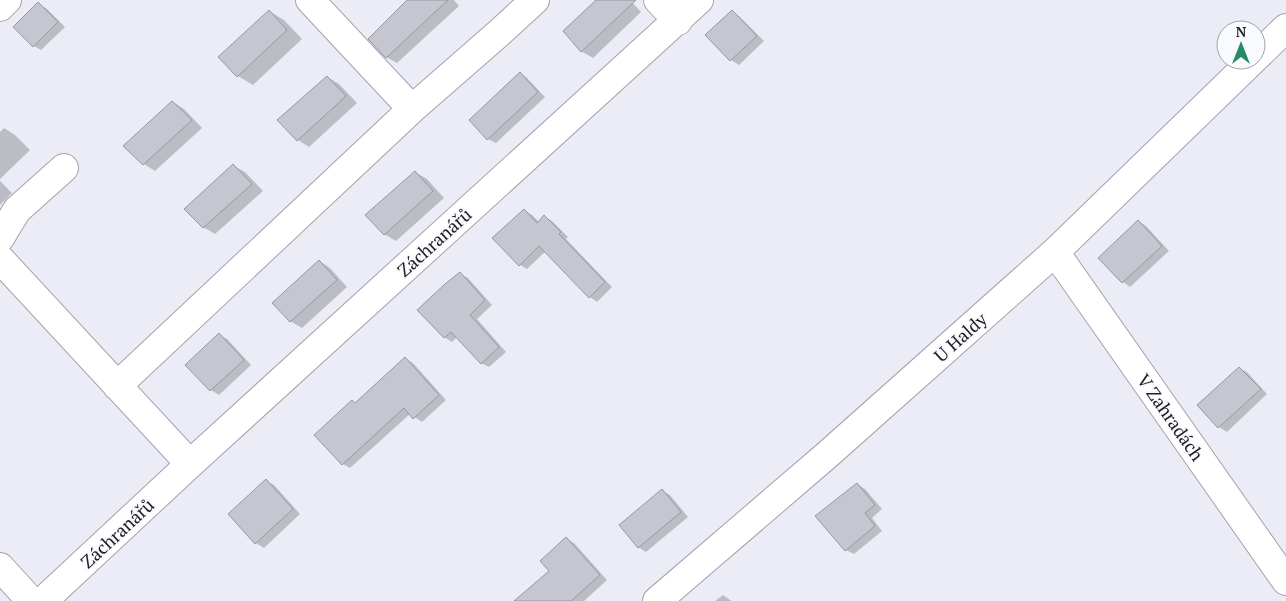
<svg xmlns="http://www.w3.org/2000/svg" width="1286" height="601" viewBox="0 0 1286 601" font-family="'PT Serif',serif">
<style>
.shadow{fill:#0003}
.building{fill:#c6c6d0;stroke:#9898a1}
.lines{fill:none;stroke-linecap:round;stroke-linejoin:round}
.minor-casing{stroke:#a3a3ac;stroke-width:30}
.minor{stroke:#fff;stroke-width:28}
.labels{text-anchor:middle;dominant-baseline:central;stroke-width:4;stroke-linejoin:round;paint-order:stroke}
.street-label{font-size:18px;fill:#1d1e21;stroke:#f9fafe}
</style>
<rect width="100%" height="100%" fill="#ebecf6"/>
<!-- shadow -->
<path class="shadow" d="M 410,0 L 454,0 L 459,6 L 397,63 L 386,57 Z
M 598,0 L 630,0 L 641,12 L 593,58 L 581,51 Z
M 38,4 L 46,8 L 65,27 L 41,50 L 34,46 Z
M 269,11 L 284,20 L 302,39 L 253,85 L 238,76 Z
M 732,12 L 739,16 L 764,41 L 739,65 L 731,60 L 707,35 Z
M 520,73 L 527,78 L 545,97 L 496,143 L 488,139 Z
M 327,77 L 339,84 L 357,103 L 309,147 L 298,140 Z
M 173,102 L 184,109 L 202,128 L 155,171 L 144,164 Z
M 4,128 L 15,135 L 30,150 L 0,179 L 0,132 Z
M 234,166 L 245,172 L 263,191 L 215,234 L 203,227 Z
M 415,172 L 427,179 L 444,198 L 396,241 L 384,234 Z
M 0,181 L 12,193 L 0,205 Z
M 524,210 L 532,215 L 539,222 L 544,216 L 552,221 L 568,237 L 566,239 L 612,287 L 597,302 L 590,297 L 546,251 L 527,269 L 520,265 Z
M 1138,221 L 1146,226 L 1169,251 L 1130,287 L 1123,282 Z
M 319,261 L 330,268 L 347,287 L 302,328 L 290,321 Z
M 460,274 L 468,278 L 492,305 L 477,319 L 506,352 L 489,367 L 481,363 L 457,337 L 452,342 L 444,337 Z
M 219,335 L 227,339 L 251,365 L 219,395 L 211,390 L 187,365 Z
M 406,359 L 413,363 L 446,400 L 422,422 L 410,414 L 350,468 L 343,464 L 352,401 L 356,403 Z
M 1239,368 L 1247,372 L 1267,394 L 1227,432 L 1219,427 Z
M 266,481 L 274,485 L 300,514 L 264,548 L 256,543 L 229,514 Z
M 857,484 L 865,489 L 882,509 L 872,518 L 882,531 L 854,554 L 846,550 Z
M 662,491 L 670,495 L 688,517 L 646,552 L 638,547 Z
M 566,539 L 574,543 L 607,580 L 584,601 L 516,601 L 551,571 Z
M 723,595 L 730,600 L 732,601 L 715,601 Z"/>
<!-- building -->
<path class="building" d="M 407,0 L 448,0 L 386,58 L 368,39 Z
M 596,0 L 636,0 L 581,52 L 563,31 Z
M 38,2 L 58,22 L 33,47 L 13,27 Z
M 269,10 L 287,30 L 237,77 L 218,57 Z
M 732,10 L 757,36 L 730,61 L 705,35 Z
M 520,72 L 538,92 L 487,140 L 469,120 Z
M 327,76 L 346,96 L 297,141 L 277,120 Z
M 172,101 L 192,120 L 143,165 L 123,146 Z
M 233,164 L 252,184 L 203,228 L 184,209 Z
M 415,171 L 433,191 L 384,235 L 365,215 Z
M 524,209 L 537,223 L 544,215 L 561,232 L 559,234 L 605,282 L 589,298 L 539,246 L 519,266 L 492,238 Z
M 1138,220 L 1162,246 L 1122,283 L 1098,258 Z
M 319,260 L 337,280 L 290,322 L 272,303 Z
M 460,272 L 485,300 L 470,315 L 499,347 L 481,364 L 451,332 L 444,338 L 417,310 L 445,284 Z
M 219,333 L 244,360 L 210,391 L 185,365 Z
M 405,357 L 439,395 L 413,419 L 404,408 L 342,465 L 314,435 L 352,400 L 355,403 Z
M 1239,367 L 1261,389 L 1218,428 L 1197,405 Z
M 266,479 L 293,509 L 255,544 L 228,514 Z
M 857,483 L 875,505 L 865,513 L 875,526 L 845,551 L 815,516 Z
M 662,489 L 681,512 L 638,548 L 619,525 Z
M 566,537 L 600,575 L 571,601 L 514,601 L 549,571 L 540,561 Z"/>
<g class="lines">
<!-- minor casing -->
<g class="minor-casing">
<path id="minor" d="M 310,0 L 412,109
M 658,0 L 678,21
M 0,7 L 7,0
M 1256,57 L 1286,28
M 0,238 L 17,210 L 64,168
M 1055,252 L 1286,581
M 0,259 L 190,464
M 117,386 L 412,109 L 499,33 L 535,0
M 0,567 L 31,601
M 43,601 L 190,464 L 699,0
M 657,601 L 827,455 L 1055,252 L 1253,60"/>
</g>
<!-- minor -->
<use href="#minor" class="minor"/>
</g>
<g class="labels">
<!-- street labels -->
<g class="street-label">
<text transform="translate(434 242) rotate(-42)">Záchranářů</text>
<text transform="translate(960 337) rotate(-42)">U Haldy</text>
<text transform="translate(1171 417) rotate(55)">V Zahradách</text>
<text transform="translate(117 533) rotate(-43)">Záchranářů</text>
</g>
</g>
<!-- north arrow -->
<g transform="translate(1241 45)"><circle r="24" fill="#f9fafe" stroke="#a1a2a6"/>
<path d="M0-4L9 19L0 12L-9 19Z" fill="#248b66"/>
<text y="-8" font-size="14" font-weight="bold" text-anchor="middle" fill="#1d1e21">N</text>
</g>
</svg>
